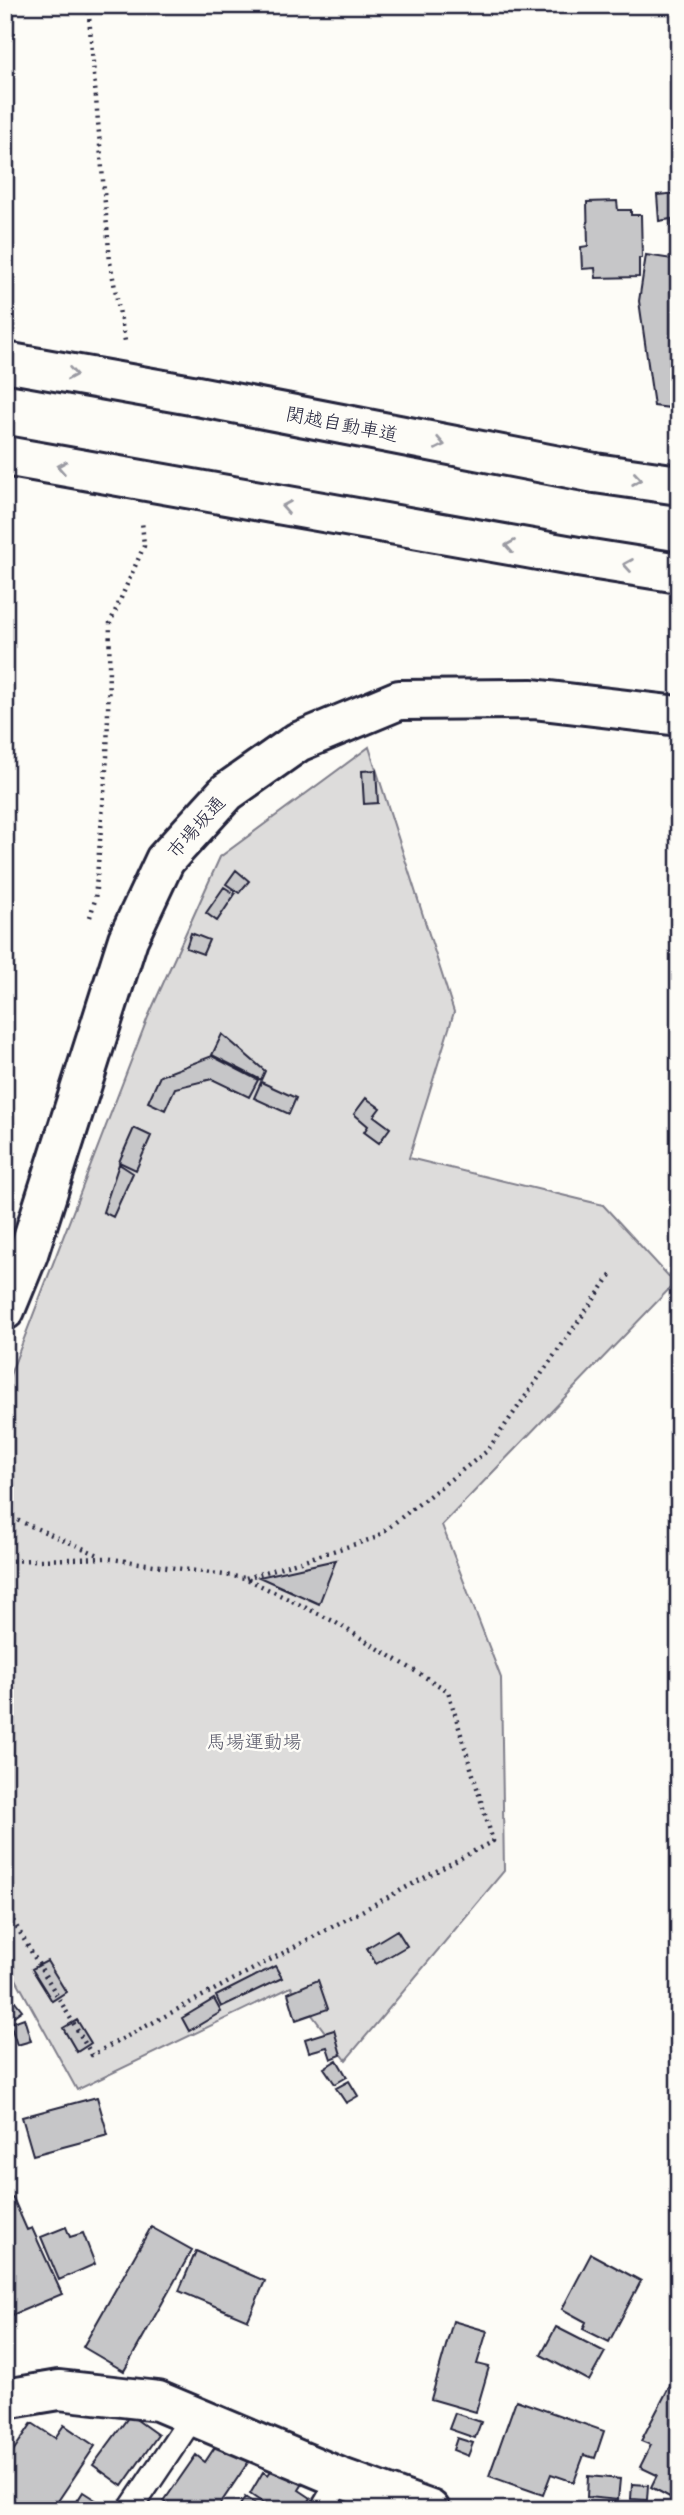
<svg xmlns="http://www.w3.org/2000/svg" width="684" height="2515" viewBox="0 0 684 2515" font-family="'Shantell Sans','Klee One',sans-serif">
<style>
.green{fill:#dddcdb;stroke:#807f8b;stroke-width:2}
.building{fill:#c6c6c8;stroke:#22223b;stroke-width:2}
.lines{fill:none;stroke-linecap:round;stroke-linejoin:round}
.lane-casing{stroke:#22223b;stroke-width:28}
.street-casing{stroke:#22223b;stroke-width:44}
.secondary-casing{stroke:#22223b;stroke-width:44}
.highway-casing{stroke:#22223b;stroke-width:44}
.path{stroke:#22223b;stroke-width:4.5;stroke-dasharray:2 5;stroke-linecap:butt}
.lane{stroke:#fdfcf7;stroke-width:23}
.street{stroke:#fdfcf7;stroke-width:38}
.secondary{stroke:#fdfcf7;stroke-width:38}
.highway{stroke:#fdfcf7;stroke-width:38}
.highway-bridge-casing{stroke:#22223b;stroke-width:44;stroke-linecap:butt}
.highway-bridge{stroke:#fdfcf7;stroke-width:38}
.oneway{stroke:#9a9aa2}
.labels{text-anchor:middle;dominant-baseline:central;stroke-width:5;stroke-linejoin:round;paint-order:stroke}
.street-label{font-size:19px;fill:#22223b;stroke:#fdfcf7}
.park-label{font-size:19px;fill:#5a5a6b;stroke:#fdfcf7}
</style>
<rect width="100%" height="100%" fill="#fdfcf7"/>
<filter id="ink" filterUnits="userSpaceOnUse"><feTurbulence type="fractalNoise" baseFrequency=".0143" numOctaves="2"/><feDisplacementMap in="SourceGraphic" scale="14" xChannelSelector="R" yChannelSelector="G"/><feConvolveMatrix kernelMatrix="1 2 1 2 8 2 1 2 1" color-interpolation-filters="sRGB"/></filter>
<g filter="url(#ink)">
<!-- green -->
<path class="green" d="M 369,747 L 454,1012 L 409,1158 L 603,1205 L 675,1283 L 442,1525 L 501,1678 L 504,1871 L 346,2060 L 291,1987 L 77,2090 L 5,1959 L 5,1388 L 148,1017 L 220,857 Z"/>
<!-- building -->
<path class="building" d="M 679,193 L 679,235 L 672,235 L 671,219 L 659,221 L 657,195 Z
M 617,201 L 618,210 L 631,210 L 631,215 L 641,215 L 642,258 L 639,258 L 639,277 L 596,278 L 595,268 L 582,269 L 581,247 L 588,246 L 587,202 Z
M 646,255 L 679,260 L 679,409 L 654,406 L 639,301 Z
M 376,770 L 378,803 L 364,804 L 362,771 Z
M 236,870 L 249,881 L 239,893 L 226,884 Z
M 224,887 L 235,894 L 217,921 L 206,913 Z
M 191,933 L 209,940 L 203,954 L 186,948 Z
M 222,1034 L 265,1071 L 261,1080 L 212,1055 Z
M 212,1056 L 258,1080 L 249,1097 L 212,1079 L 175,1088 L 165,1110 L 148,1102 L 160,1076 Z
M 261,1082 L 296,1098 L 289,1114 L 254,1098 Z
M 366,1098 L 380,1108 L 374,1116 L 390,1128 L 379,1143 L 364,1132 L 368,1126 L 354,1114 Z
M 134,1128 L 151,1136 L 136,1170 L 119,1162 Z
M 119,1164 L 133,1173 L 113,1217 L 103,1212 Z
M 336,1560 L 319,1604 L 259,1577 Z
M 397,1930 L 407,1946 L 376,1964 L 367,1948 Z
M 47,1961 L 66,1992 L 52,2001 L 32,1969 Z
M 275,1966 L 282,1978 L 221,2007 L 216,1996 Z
M 318,1980 L 328,2009 L 296,2020 L 288,1993 Z
M 7,1991 L 22,2010 L 11,2018 L 5,2010 Z
M 214,1999 L 221,2012 L 189,2031 L 182,2018 Z
M 24,2018 L 31,2041 L 17,2045 L 10,2023 Z
M 77,2020 L 91,2043 L 77,2052 L 63,2028 Z
M 334,2030 L 341,2055 L 331,2059 L 327,2047 L 309,2052 L 305,2039 Z
M 337,2060 L 347,2077 L 335,2084 L 324,2068 Z
M 349,2081 L 358,2096 L 346,2103 L 336,2088 Z
M 97,2097 L 108,2135 L 33,2155 L 22,2117 Z
M 13,2198 L 27,2230 L 32,2228 L 62,2294 L 5,2318 L 5,2201 Z
M 66,2227 L 70,2237 L 83,2233 L 95,2264 L 59,2280 L 41,2237 Z
M 151,2227 L 192,2250 L 124,2371 L 83,2347 Z
M 196,2251 L 265,2281 L 248,2320 L 179,2291 Z
M 591,2254 L 641,2281 L 609,2342 L 583,2329 L 586,2322 L 562,2309 Z
M 453,2321 L 487,2331 L 477,2364 L 489,2367 L 476,2412 L 431,2399 Z
M 556,2327 L 605,2352 L 589,2381 L 541,2355 Z
M 679,2368 L 679,2502 L 651,2487 L 657,2475 L 640,2467 L 651,2445 L 641,2441 Z
M 516,2400 L 604,2431 L 595,2458 L 584,2455 L 574,2482 L 551,2474 L 543,2495 L 489,2476 Z
M 455,2413 L 481,2422 L 475,2438 L 449,2429 Z
M 130,2415 L 158,2435 L 122,2486 L 93,2465 Z
M 32,2423 L 55,2438 L 64,2425 L 95,2446 L 52,2510 L 5,2510 L 5,2463 Z
M 457,2438 L 473,2443 L 468,2456 L 453,2450 Z
M 219,2441 L 249,2461 L 216,2510 L 176,2510 L 164,2501 L 196,2455 L 205,2462 Z
M 276,2464 L 304,2482 L 299,2490 L 311,2498 L 303,2510 L 273,2510 L 250,2494 L 263,2472 L 268,2475 Z
M 588,2476 L 620,2479 L 618,2500 L 587,2497 Z
M 632,2484 L 648,2485 L 647,2500 L 631,2499 Z
M 83,2492 L 111,2510 L 63,2510 L 66,2505 L 72,2509 Z
M 245,2497 L 264,2510 L 237,2510 Z
M 355,2503 L 368,2510 L 351,2510 Z"/>
<g class="lines">
<!-- lane casing -->
<g class="lane-casing">
<path id="lane" d="M 130,2510 L 193,2416
M 322,2510 L 341,2478"/>
</g>
<!-- street casing -->
<g class="street-casing">
<path id="street" d="M 5,2399 L 59,2390 L 158,2401 L 341,2478 L 430,2510"/>
</g>
<!-- secondary casing -->
<g class="secondary-casing">
<path id="secondary" d="M 5,1310 L 28,1254 L 128,939 L 165,860 L 227,792 L 298,742 L 399,700 L 533,699 L 679,716"/>
</g>
<!-- highway casing -->
<g class="highway-casing">
<path id="highway" d="M 595,473 L 679,485
M 578,557 L 679,573"/>
</g>
<!-- path -->
<path class="path" d="M 88,5 L 110,262 L 125,341
M 90,917 L 95,900 L 107,757 L 110,623 L 144,546 L 142,521
M 5,1515 L 101,1556
M 5,1561 L 105,1558 L 245,1578 L 333,1621 L 448,1691 L 493,1841 L 92,2055 L 5,1907
M 246,1578 L 375,1538 L 487,1451 L 611,1275"/>
<!-- lane -->
<use href="#lane" class="lane"/>
<!-- street -->
<use href="#street" class="street"/>
<!-- secondary -->
<use href="#secondary" class="secondary"/>
<!-- highway -->
<use href="#highway" class="highway"/>
<!-- highway-bridge casing -->
<g class="highway-bridge-casing">
<path id="highway-bridge" d="M 5,362 L 197,396 L 595,473
M 5,456 L 578,557"/>
</g>
<!-- highway-bridge -->
<use href="#highway-bridge" class="highway-bridge"/>
</g>
<!-- one-way arrows -->
<defs><path id="oneway-chevron" d="M-2-3.5L2.5 0L-2 3.5" fill="none" stroke-width="1.6" stroke-linecap="round" stroke-linejoin="round" transform="scale(1.75)"/></defs>
<g class="oneway">
<use href="#oneway-chevron" transform="translate(72 374) rotate(10)"/>
<use href="#oneway-chevron" transform="translate(440 444) rotate(11)"/>
<use href="#oneway-chevron" transform="translate(62 467) rotate(-170)"/>
<use href="#oneway-chevron" transform="translate(637 479) rotate(8)"/>
<use href="#oneway-chevron" transform="translate(286 507) rotate(-170)"/>
<use href="#oneway-chevron" transform="translate(510 546) rotate(-170)"/>
<use href="#oneway-chevron" transform="translate(628 565) rotate(-171)"/>
</g>
</g>
<g class="labels">
<!-- street labels -->
<g class="street-label">
<text transform="translate(342 424) rotate(11)">関越自動車道</text>
<text transform="translate(196 827) rotate(-48)">市場坂通</text>
</g>
<!-- park labels -->
<g class="park-label">
<text x="254" y="1741">馬場運動場</text>
</g>
</g>
<!-- margin -->
<rect width="684" height="2515" fill="none" stroke="#fdfcf7" stroke-width="28"/>
<rect x="14" y="14" width="656" height="2487" fill="none" stroke="#22223b" stroke-width="2.5" filter="url(#ink)"/>
</svg>
